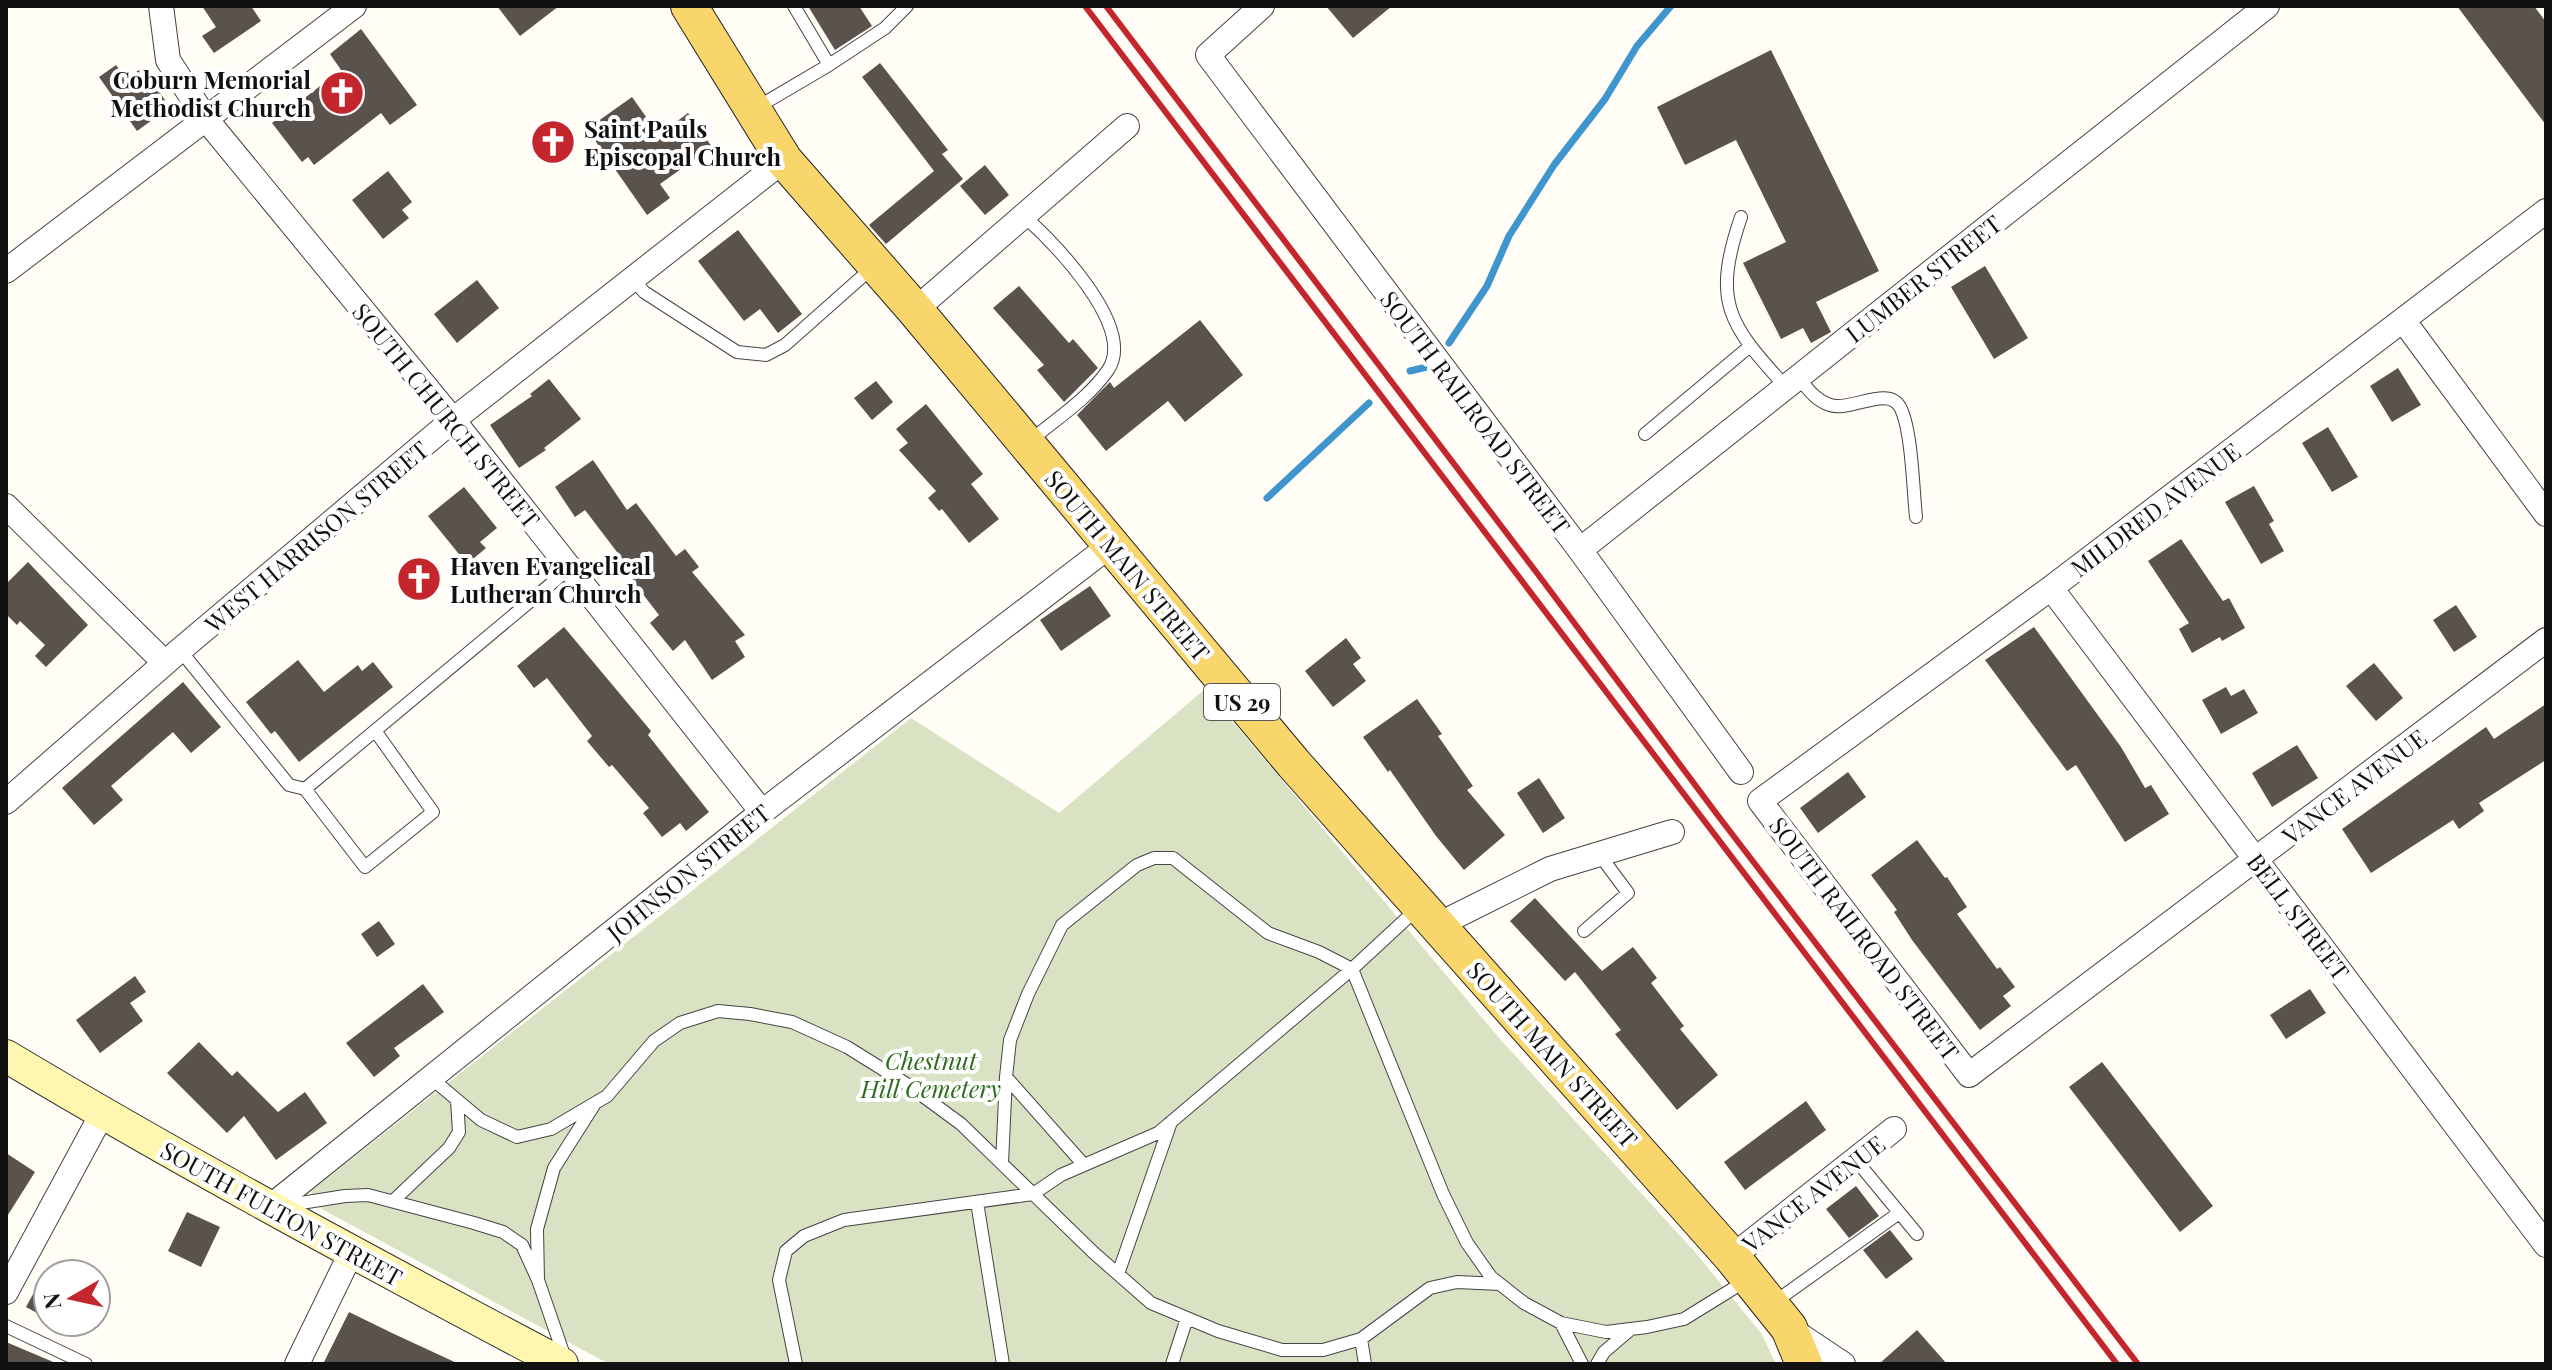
<svg xmlns="http://www.w3.org/2000/svg" width="2552" height="1370" viewBox="0 0 2552 1370" font-family="'Playfair Display',serif">
<style>
.cemetery{fill:#d9e3c4}
.lines{fill:none;stroke-linecap:round;stroke-linejoin:round}
.stream{stroke:#3f96cf;stroke-width:7}
.building{fill:#5a524d}
.lane-casing{stroke:#444;stroke-width:14}
.street-casing{stroke:#444;stroke-width:26}
.secondary-casing{stroke:#333;stroke-width:34}
.primary-casing{stroke:#222;stroke-width:38}
.lane{stroke:#fff;stroke-width:12}
.street{stroke:#fff;stroke-width:24}
.secondary{stroke:#fff6b0;stroke-width:32}
.primary{stroke:#f9d66b;stroke-width:36}
.rail{stroke:#c4262e;stroke-width:6}
.labels{text-anchor:middle;dominant-baseline:central;stroke-width:8;stroke-linejoin:round;paint-order:stroke}
.shield{fill:#fff;stroke:#585858;stroke-width:2}
.shield-label{font-size:22px;font-weight:bold;fill:#111}
.poi-label{font-size:24px;font-weight:bold;fill:#111;stroke:#fff;text-anchor:start}
.street-label{font-size:24px;fill:#111;stroke:#fff}
.park-label{font-size:24px;font-style:italic;fill:#2f6b1f;stroke:#fff}
</style>
<rect width="100%" height="100%" fill="#fffdf5"/>
<!-- cemetery -->
<path class="cemetery" d="M 1205,689 L 1500,1039 L 1695,1252 L 1761,1333 L 1776,1364 L 609,1364 L 318,1207 L 311,1191 L 911,718 L 1059,813 Z"/>
<g class="lines">
<!-- stream -->
<path class="stream" d="M 1449,343 L 1487,286 L 1509,236 L 1554,165 L 1605,99 L 1637,46 L 1671,6
M 1410,371 L 1427,367
M 1267,498 L 1369,403"/>
</g>
<!-- building -->
<path class="building" d="M 202,6 L 251,6 L 261,21 L 214,53 L 202,36 L 216,27 Z
M 497,6 L 559,6 L 520,36 Z
M 808,6 L 859,6 L 872,26 L 835,50 Z
M 1326,6 L 1392,6 L 1353,38 Z
M 2457,6 L 2534,6 L 2546,22 L 2546,125 Z
M 361,29 L 417,105 L 390,125 L 381,113 L 314,165 L 308,157 L 302,162 L 272,123 L 341,70 L 330,54 Z
M 1771,50 L 1879,271 L 1816,302 L 1831,332 L 1811,343 L 1803,328 L 1781,339 L 1743,263 L 1786,242 L 1736,140 L 1685,165 L 1657,107 Z
M 880,63 L 948,150 L 942,154 L 963,179 L 886,244 L 869,225 L 934,171 L 862,77 Z
M 116,65 L 126,79 L 142,68 L 170,107 L 137,131 L 99,77 Z
M 632,97 L 659,135 L 688,113 L 712,147 L 660,184 L 670,198 L 647,215 L 587,129 Z
M 985,165 L 1009,195 L 985,215 L 960,186 Z
M 388,171 L 412,202 L 402,210 L 409,218 L 383,239 L 352,200 Z
M 738,230 L 802,314 L 778,333 L 760,309 L 744,321 L 698,261 Z
M 1985,266 L 2028,338 L 1994,359 L 1951,287 Z
M 477,280 L 499,308 L 457,343 L 434,314 Z
M 1019,286 L 1069,343 L 1073,339 L 1098,368 L 1064,402 L 1037,370 L 1044,365 L 993,308 Z
M 1200,320 L 1243,375 L 1185,422 L 1168,401 L 1106,451 L 1077,415 L 1110,382 L 1114,388 Z
M 2398,368 L 2421,405 L 2392,422 L 2370,386 Z
M 549,379 L 581,419 L 544,448 L 546,450 L 519,468 L 490,425 L 532,396 L 530,394 Z
M 876,381 L 893,402 L 872,420 L 854,398 Z
M 926,404 L 983,474 L 971,484 L 999,519 L 969,543 L 942,509 L 939,511 L 928,498 L 936,491 L 899,450 L 908,443 L 896,429 Z
M 2328,427 L 2358,477 L 2332,492 L 2302,443 Z
M 593,460 L 627,510 L 636,503 L 676,556 L 685,549 L 699,567 L 692,572 L 745,635 L 735,641 L 745,657 L 712,680 L 685,640 L 673,651 L 650,623 L 659,615 L 632,580 L 636,577 L 585,510 L 575,517 L 555,487 Z
M 2254,486 L 2274,521 L 2269,524 L 2284,551 L 2261,564 L 2225,502 Z
M 464,487 L 497,528 L 480,542 L 486,548 L 467,564 L 428,516 Z
M 2181,539 L 2223,601 L 2229,598 L 2245,628 L 2222,641 L 2220,637 L 2192,653 L 2179,629 L 2189,623 L 2148,561 Z
M 28,562 L 88,625 L 46,667 L 35,656 L 45,645 L 20,621 L 17,625 L 6,614 L 6,584 Z
M 1090,586 L 1111,616 L 1061,651 L 1040,620 Z
M 2456,605 L 2477,637 L 2454,652 L 2433,620 Z
M 564,627 L 651,731 L 648,735 L 709,812 L 686,831 L 680,823 L 662,837 L 643,813 L 649,808 L 612,765 L 609,767 L 587,741 L 592,736 L 547,678 L 534,688 L 517,666 Z
M 2034,627 L 2121,747 L 2145,788 L 2151,785 L 2169,814 L 2125,842 L 2076,765 L 2067,771 L 1985,660 Z
M 1346,638 L 1361,658 L 1353,664 L 1366,681 L 1333,707 L 1305,671 Z
M 298,660 L 324,692 L 358,665 L 362,671 L 373,662 L 393,687 L 299,762 L 275,731 L 271,734 L 246,702 Z
M 2374,663 L 2403,698 L 2376,721 L 2346,686 Z
M 183,682 L 221,727 L 191,753 L 173,732 L 111,786 L 123,800 L 94,825 L 62,788 Z
M 2226,687 L 2231,696 L 2244,689 L 2258,713 L 2221,734 L 2202,700 Z
M 1417,699 L 1442,734 L 1438,736 L 1473,786 L 1467,790 L 1505,835 L 1464,870 L 1436,836 L 1390,770 L 1388,772 L 1363,737 Z
M 2546,704 L 2546,760 L 2479,803 L 2484,811 L 2459,829 L 2453,820 L 2371,873 L 2342,829 L 2486,727 L 2494,739 Z
M 2297,745 L 2318,778 L 2272,807 L 2252,773 Z
M 1848,772 L 1866,797 L 1818,833 L 1800,808 Z
M 1539,778 L 1565,818 L 1543,833 L 1517,793 Z
M 1917,840 L 1945,878 L 1947,877 L 1967,907 L 1957,914 L 1997,969 L 2000,967 L 2015,987 L 2003,996 L 2011,1006 L 1980,1030 L 1912,940 L 1894,912 L 1897,910 L 1871,875 Z
M 1535,898 L 1602,971 L 1633,947 L 1657,978 L 1651,983 L 1684,1026 L 1680,1029 L 1718,1075 L 1677,1110 L 1615,1034 L 1621,1030 L 1575,972 L 1565,981 L 1510,921 Z
M 379,921 L 395,944 L 377,957 L 361,934 Z
M 135,976 L 146,992 L 130,1003 L 143,1021 L 100,1053 L 76,1020 Z
M 423,984 L 444,1012 L 394,1048 L 400,1056 L 374,1077 L 346,1043 Z
M 2310,989 L 2326,1013 L 2286,1039 L 2270,1015 Z
M 199,1042 L 232,1076 L 237,1071 L 278,1112 L 305,1092 L 327,1123 L 276,1160 L 244,1116 L 227,1133 L 167,1073 Z
M 2102,1062 L 2213,1206 L 2180,1232 L 2069,1087 Z
M 1806,1101 L 1826,1130 L 1745,1190 L 1724,1162 Z
M 6,1153 L 35,1172 L 6,1218 Z
M 1856,1186 L 1879,1216 L 1849,1238 L 1826,1209 Z
M 187,1212 L 220,1227 L 201,1267 L 168,1251 Z
M 1890,1230 L 1913,1259 L 1886,1279 L 1863,1250 Z
M 48,1267 L 48,1319 L 26,1307 Z
M 349,1312 L 392,1333 L 459,1364 L 323,1364 Z
M 1917,1330 L 1947,1364 L 1879,1364 Z
M 6,1342 L 58,1364 L 6,1364 Z"/>
<g class="lines">
<!-- lane casing -->
<g class="lane-casing">
<path id="lane" d="M 829,65 L 885,28 L 907,6
M 756,108 L 829,65 L 794,6
M 1024,216 C 1054,243 1137,327 1108,370 C 1089,398 1056,419 1030,441
M 1741,217 C 1712,302 1728,324 1786,387
M 633,279 L 644,292 L 737,352 L 766,355 L 785,345 L 873,267
M 1798,377 C 1808,389 1815,400 1830,405 C 1850,412 1888,385 1900,407 C 1912,429 1913,490 1916,517
M 1645,434 L 1749,347
M 180,650 L 289,785 L 305,789 L 570,568
M 305,789 L 365,867 L 433,812 L 376,732
M 1584,931 L 1628,893 L 1599,854
M 1006,1077 L 1084,1165
M 431,1078 L 481,1120 L 517,1137 L 551,1129 L 607,1096 L 654,1041 L 680,1023 L 718,1011 L 750,1014 L 792,1022 L 847,1047 L 908,1085 L 961,1124 L 1094,1253 L 1151,1303 L 1218,1331 L 1282,1350 L 1323,1350 L 1361,1339 L 1430,1288 L 1457,1282 L 1500,1284
M 1855,1159 L 1917,1234
M 1002,1163 L 1006,1077 L 1010,1040 L 1028,994 L 1062,925 L 1137,865 L 1154,858 L 1173,858 L 1268,933 L 1319,952 L 1352,969 L 1443,1194 L 1467,1243 L 1491,1277 L 1524,1303 L 1561,1323 L 1606,1332 L 1647,1327 L 1684,1319 L 1747,1280
M 393,1201 L 449,1148 L 459,1132 L 457,1100
M 977,1202 L 1003,1364
M 282,1206 L 345,1196 L 368,1195 L 474,1223 L 503,1232 L 522,1245 L 538,1280
M 1118,1274 L 1171,1122
M 1772,1304 L 1899,1213
M 1561,1323 L 1582,1364
M 6,1326 L 86,1364
M 1361,1339 L 1365,1364
M 566,1361 L 538,1280 L 537,1229 L 554,1168 L 594,1105
M 796,1364 L 779,1280 L 786,1251 L 804,1236 L 844,1220 L 1033,1194 L 1061,1175 L 1158,1133 L 1352,969 L 1419,907
M 1172,1364 L 1187,1318
M 1597,1364 L 1604,1352 L 1631,1329"/>
</g>
<!-- street casing -->
<g class="street-casing">
<path id="street" d="M 161,6 L 168,60 L 205,118 L 453,420 L 762,812
M 1262,6 L 1208,55 L 1580,550 L 1741,772
M 2546,211 L 2051,588 L 1760,801 L 1969,1075 L 2546,640
M 6,271 L 354,6
M 915,310 L 1127,126
M 2403,320 L 2546,514
M 6,506 L 165,663
M 1580,550 L 2267,6
M 2051,588 L 2546,1245
M 6,802 L 180,650 L 453,420 L 784,160
M 1438,925 L 1550,869 L 1672,832
M 270,1207 L 762,812 L 1112,544
M 1732,1257 L 1894,1129
M 6,1292 L 102,1114
M 1789,1328 L 1843,1364
M 297,1364 L 351,1253"/>
</g>
<!-- secondary casing -->
<g class="secondary-casing">
<path id="secondary" d="M 6,1056 C 188,1165 375,1265 562,1364"/>
</g>
<!-- primary casing -->
<g class="primary-casing">
<path id="primary" d="M 689,6 L 784,160 L 915,310 L 1294,764 L 1732,1257 L 1789,1328 L 1804,1364"/>
</g>
<!-- lane -->
<use href="#lane" class="lane"/>
<!-- street -->
<use href="#street" class="street"/>
<!-- secondary -->
<use href="#secondary" class="secondary"/>
<!-- primary -->
<use href="#primary" class="primary"/>
<!-- rail -->
<path class="rail" d="M 1085,6 L 2117,1364
M 1106,6 L 1543,581 L 1719,817 L 2138,1364"/>
</g>
<!-- icons -->
<defs>
<g id="church-disc" transform="scale(2.3)"><circle r="9.5" fill="#c4262e" stroke="#fff"/><path d="M-1.2-6h2.4v3.5h3.3v2.4h-3.3V6h-2.4V-.1h-3.3v-2.4h3.3Z" fill="#fff"/></g>
</defs>
<g fill-rule="evenodd">
<use href="#church-disc" x="342" y="93"/>
<use href="#church-disc" x="553" y="142"/>
<use href="#church-disc" x="419" y="579"/>
</g>
<g class="labels">
<!-- shield labels -->
<rect class="shield" x="1204" y="684" width="76" height="36" rx="6"/>
<g class="shield-label">
<text x="1242" y="702">US 29</text>
</g>
<!-- poi labels -->
<g class="poi-label">
<text x="311" y="79" text-anchor="end">Coburn Memorial<tspan x="311" dy="28">Methodist Church</tspan></text>
<text x="584" y="128">Saint Pauls<tspan x="584" dy="28">Episcopal Church</tspan></text>
<text x="450" y="565">Haven Evangelical<tspan x="450" dy="28">Lutheran Church</tspan></text>
</g>
<!-- street labels -->
<g class="street-label">
<text transform="translate(1923 278) rotate(-38)">LUMBER STREET</text>
<text transform="translate(1476 412) rotate(53)">SOUTH RAILROAD STREET</text>
<text transform="translate(447 415) rotate(51)">SOUTH CHURCH STREET</text>
<text transform="translate(2155 509) rotate(-37)">MILDRED AVENUE</text>
<text transform="translate(316 536) rotate(-40)">WEST HARRISON STREET</text>
<text transform="translate(1128 565) rotate(50)">SOUTH MAIN STREET</text>
<text transform="translate(2354 786) rotate(-37)">VANCE AVENUE</text>
<text transform="translate(688 872) rotate(-39)">JOHNSON STREET</text>
<text transform="translate(2299 916) rotate(53)">BELL STREET</text>
<text transform="translate(1865 938) rotate(53)">SOUTH RAILROAD STREET</text>
<text transform="translate(1553 1054) rotate(48)">SOUTH MAIN STREET</text>
<text transform="translate(1813 1193) rotate(-38)">VANCE AVENUE</text>
<text transform="translate(282 1213) rotate(29)">SOUTH FULTON STREET</text>
</g>
<!-- park labels -->
<g class="park-label">
<text x="931" y="1060">Chestnut<tspan x="931" dy="28">Hill Cemetery</tspan></text>
</g>
</g>
<!-- border -->
<rect width="2552" height="1370" fill="none" stroke="#111111" stroke-width="16"/>
<!-- north arrow -->
<g transform="translate(72 1298) rotate(261)"><circle r="38" fill="#ffffff" stroke="#a0a0a0" stroke-width="2"/>
<path d="M0-6L14 30L0 20L-14 30Z" fill="#c4262e"/>
<text y="-12" font-size="22" font-weight="bold" text-anchor="middle" fill="#111111">N</text>
</g>
</svg>
